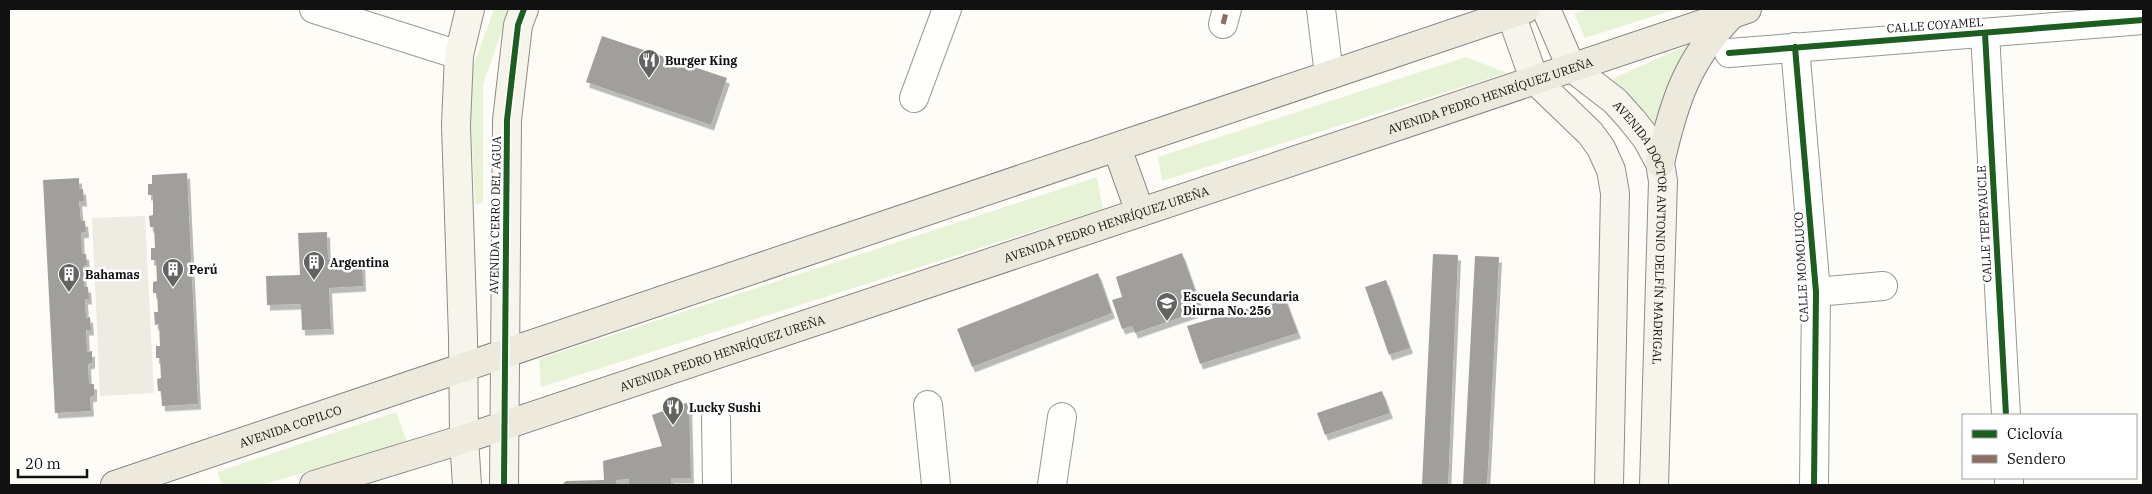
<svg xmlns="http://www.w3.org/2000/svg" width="2152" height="494" viewBox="0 0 2152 494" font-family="'IBM Plex Serif',serif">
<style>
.green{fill:#e7f3d7}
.plaza{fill:#edebe2}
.building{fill:#a19f9c;filter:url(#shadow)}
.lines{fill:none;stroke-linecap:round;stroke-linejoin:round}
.street-casing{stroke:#979795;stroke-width:30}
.secondary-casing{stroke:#8e8d8b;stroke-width:30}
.primary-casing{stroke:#858482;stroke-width:30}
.street{stroke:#fffffe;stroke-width:28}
.secondary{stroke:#f6f4eb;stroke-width:28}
.primary{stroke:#ede9dc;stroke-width:28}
.quiet{stroke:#8d6e63;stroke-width:5;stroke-dasharray:10 5;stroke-linecap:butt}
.cycleway-casing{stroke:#fff;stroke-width:9}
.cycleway{stroke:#1b5e20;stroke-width:6}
.labels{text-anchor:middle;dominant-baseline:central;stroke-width:5;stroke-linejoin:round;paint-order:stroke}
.street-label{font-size:12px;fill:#111;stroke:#fff}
.poi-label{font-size:12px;font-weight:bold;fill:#111;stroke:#fff;text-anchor:start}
</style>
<defs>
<filter id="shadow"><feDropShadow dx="3" dy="5.5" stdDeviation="0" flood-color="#0004"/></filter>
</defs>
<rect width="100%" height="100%" fill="#fdfcf7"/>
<!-- green -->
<path class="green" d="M 494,9 L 510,9 L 483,84 L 483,203 L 475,204 L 469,78 Z
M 1589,9 L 1676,9 L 1585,38 L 1574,13 Z
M 1690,44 L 1652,131 L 1612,79 Z
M 1466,57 L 1507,73 L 1162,181 L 1158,157 Z
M 1097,177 L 1103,209 L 541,387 L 539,359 Z
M 396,412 L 407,442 L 262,485 L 222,485 L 217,472 Z"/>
<!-- plaza -->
<path class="plaza" d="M 145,216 L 154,393 L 100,396 L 92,218 Z"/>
<!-- building -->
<path class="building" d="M 602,36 L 727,78 L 711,125 L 586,82 Z
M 187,173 L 198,404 L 162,406 L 161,391 L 158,391 L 157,379 L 161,378 L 160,358 L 156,358 L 156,346 L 160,346 L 159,324 L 155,325 L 154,312 L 158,312 L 157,293 L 153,293 L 153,282 L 157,281 L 156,260 L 151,260 L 151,248 L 155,248 L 154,227 L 150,227 L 149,216 L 153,215 L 153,195 L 148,195 L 148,184 L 152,184 L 152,175 Z
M 79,178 L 79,189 L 83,189 L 84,201 L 79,201 L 81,221 L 85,221 L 86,232 L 81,233 L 82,254 L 86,254 L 87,265 L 83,266 L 84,287 L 88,287 L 89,299 L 85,299 L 86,318 L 90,317 L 91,330 L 86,330 L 87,352 L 92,351 L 92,363 L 88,364 L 89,384 L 94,384 L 94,396 L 90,397 L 91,411 L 55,413 L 43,180 Z
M 327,232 L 328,259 L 362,258 L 363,286 L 329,288 L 331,329 L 302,330 L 301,304 L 267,305 L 266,276 L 300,275 L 298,233 Z
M 1182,253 L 1202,310 L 1135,333 L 1132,326 L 1122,329 L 1112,300 L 1122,297 L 1116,277 Z
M 1433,254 L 1458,255 L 1448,485 L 1422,485 Z
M 1475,256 L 1499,257 L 1487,485 L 1463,485 Z
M 1098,273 L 1112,313 L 972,367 L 957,329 Z
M 1386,280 L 1410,348 L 1389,355 L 1365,287 Z
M 1285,298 L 1298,333 L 1200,364 L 1187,326 Z
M 1382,391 L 1390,413 L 1325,435 L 1317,413 Z
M 689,402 L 691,478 L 671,478 L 671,485 L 629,485 L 629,479 L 616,480 L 617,485 L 562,485 L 566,481 L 604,480 L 603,461 L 662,446 L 652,415 Z"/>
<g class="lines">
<!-- street casing -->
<g class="street-casing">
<path id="street" d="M 314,9 L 459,55
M 1321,9 L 1329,75
M 1223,24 L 1227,9
M 1985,33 L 2006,415
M 1795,47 L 1816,292 L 1814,485
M 1729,53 L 2143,20
M 914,98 L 947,9
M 1816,292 L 1883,286
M 928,405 L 936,485
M 716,419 L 717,485
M 2009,478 L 2009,485
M 1052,485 L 1062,417"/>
</g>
<!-- secondary casing -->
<g class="secondary-casing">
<g id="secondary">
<path id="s1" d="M 1546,9 L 1571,67 L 1615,101 L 1632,120 L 1647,139 L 1660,163 L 1663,181 L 1654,485"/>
<path d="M 1511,14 L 1534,79 L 1590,133 L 1601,148 L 1611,170 L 1615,193 L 1609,485"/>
<path d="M 467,485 L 464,439 L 463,337 L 456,125 L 459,55 L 470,9"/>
<path d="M 504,485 L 507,120 L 518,25 L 524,9"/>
</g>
</g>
<!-- primary casing -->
<g class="primary-casing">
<g id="primary">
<path d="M 1117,148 L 1140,212"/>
<path d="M 1660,163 C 1674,102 1687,60 1732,14"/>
<path id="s2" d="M 115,485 L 1525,9"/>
<path id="s3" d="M 314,485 L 464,439 L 1747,9"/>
</g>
</g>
<!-- street -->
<use href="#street" class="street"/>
<!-- secondary -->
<use href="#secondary" class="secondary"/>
<!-- primary -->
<use href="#primary" class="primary"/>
<!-- quiet -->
<path class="quiet" d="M 1223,24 L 1227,9"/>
<!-- cycleway casing -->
<g class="cycleway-casing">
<path id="cycleway" d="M 1985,33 L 2006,415
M 1795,47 L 1816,292 L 1814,485
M 1729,53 L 2143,20
M 504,485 L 507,120 L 518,25 L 524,9"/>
</g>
<!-- cycleway -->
<use href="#cycleway" class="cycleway"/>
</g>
<!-- icons -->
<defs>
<g id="restaurant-pin" transform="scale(1.125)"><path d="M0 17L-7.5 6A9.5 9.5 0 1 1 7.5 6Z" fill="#646362" stroke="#fff"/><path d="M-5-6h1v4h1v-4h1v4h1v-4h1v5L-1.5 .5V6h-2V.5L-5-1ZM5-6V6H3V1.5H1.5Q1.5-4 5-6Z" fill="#fff"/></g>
<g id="building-pin" transform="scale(1.125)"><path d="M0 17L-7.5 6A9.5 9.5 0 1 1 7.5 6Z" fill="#646362" stroke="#fff"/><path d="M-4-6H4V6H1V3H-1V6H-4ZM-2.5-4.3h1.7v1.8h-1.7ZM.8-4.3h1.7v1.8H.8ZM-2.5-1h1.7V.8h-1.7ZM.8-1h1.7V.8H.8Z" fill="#fff"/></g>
<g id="school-pin" transform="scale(1.125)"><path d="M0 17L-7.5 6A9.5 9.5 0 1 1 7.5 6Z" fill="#646362" stroke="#fff"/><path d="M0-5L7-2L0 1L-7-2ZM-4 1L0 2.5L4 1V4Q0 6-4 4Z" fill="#fff"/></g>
</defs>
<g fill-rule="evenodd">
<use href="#restaurant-pin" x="649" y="60"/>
<use href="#building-pin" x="314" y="262"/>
<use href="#building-pin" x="173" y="269"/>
<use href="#building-pin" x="69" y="274"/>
<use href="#school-pin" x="1167" y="303"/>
<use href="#restaurant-pin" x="673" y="407"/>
</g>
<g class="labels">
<!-- street labels -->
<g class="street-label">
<text transform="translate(1935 25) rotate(-4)">CALLE COYAMEL</text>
<text stroke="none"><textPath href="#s3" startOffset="1239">AVENIDA PEDRO HENRÍQUEZ UREÑA</textPath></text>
<text transform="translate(495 215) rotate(-89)">AVENIDA CERRO DEL AGUA</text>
<text stroke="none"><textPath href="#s3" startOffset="834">AVENIDA PEDRO HENRÍQUEZ UREÑA</textPath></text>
<text transform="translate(1984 224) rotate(-93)">CALLE TEPEYAUCLE</text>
<text stroke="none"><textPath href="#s1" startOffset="259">AVENIDA DOCTOR ANTONIO DELFÍN MADRIGAL</textPath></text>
<text transform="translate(1801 267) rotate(-93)">CALLE MOMOLUCO</text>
<text stroke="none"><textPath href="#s3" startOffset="429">AVENIDA PEDRO HENRÍQUEZ UREÑA</textPath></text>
<text stroke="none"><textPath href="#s2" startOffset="185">AVENIDA COPILCO</textPath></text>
</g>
<!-- poi labels -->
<g class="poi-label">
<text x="665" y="60">Burger King</text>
<text x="330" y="262">Argentina</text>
<text x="189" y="269">Perú</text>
<text x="85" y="274">Bahamas</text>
<text x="1183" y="296">Escuela Secundaria<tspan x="1183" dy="14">Diurna No. 256</tspan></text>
<text x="689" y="407">Lucky Sushi</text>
</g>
</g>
<!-- border -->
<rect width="2152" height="494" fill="none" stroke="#111111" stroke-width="20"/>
<!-- legend -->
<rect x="1962" y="414" width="175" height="65" fill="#ffffff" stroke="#a0a0a0"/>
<rect x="1972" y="430" width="25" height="8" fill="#1b5e20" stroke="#a0a0a0"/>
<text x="2007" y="439" font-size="15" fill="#111111">Ciclovía</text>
<rect x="1972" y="455" width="25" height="8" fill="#8d6e63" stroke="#a0a0a0"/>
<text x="2007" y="464" font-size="15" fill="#111111">Sendero</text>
<!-- scale -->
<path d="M18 469v8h69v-8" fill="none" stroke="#111111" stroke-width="2.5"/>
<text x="25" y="469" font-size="15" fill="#111111" stroke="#ffffff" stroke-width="4" paint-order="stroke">20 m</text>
</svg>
